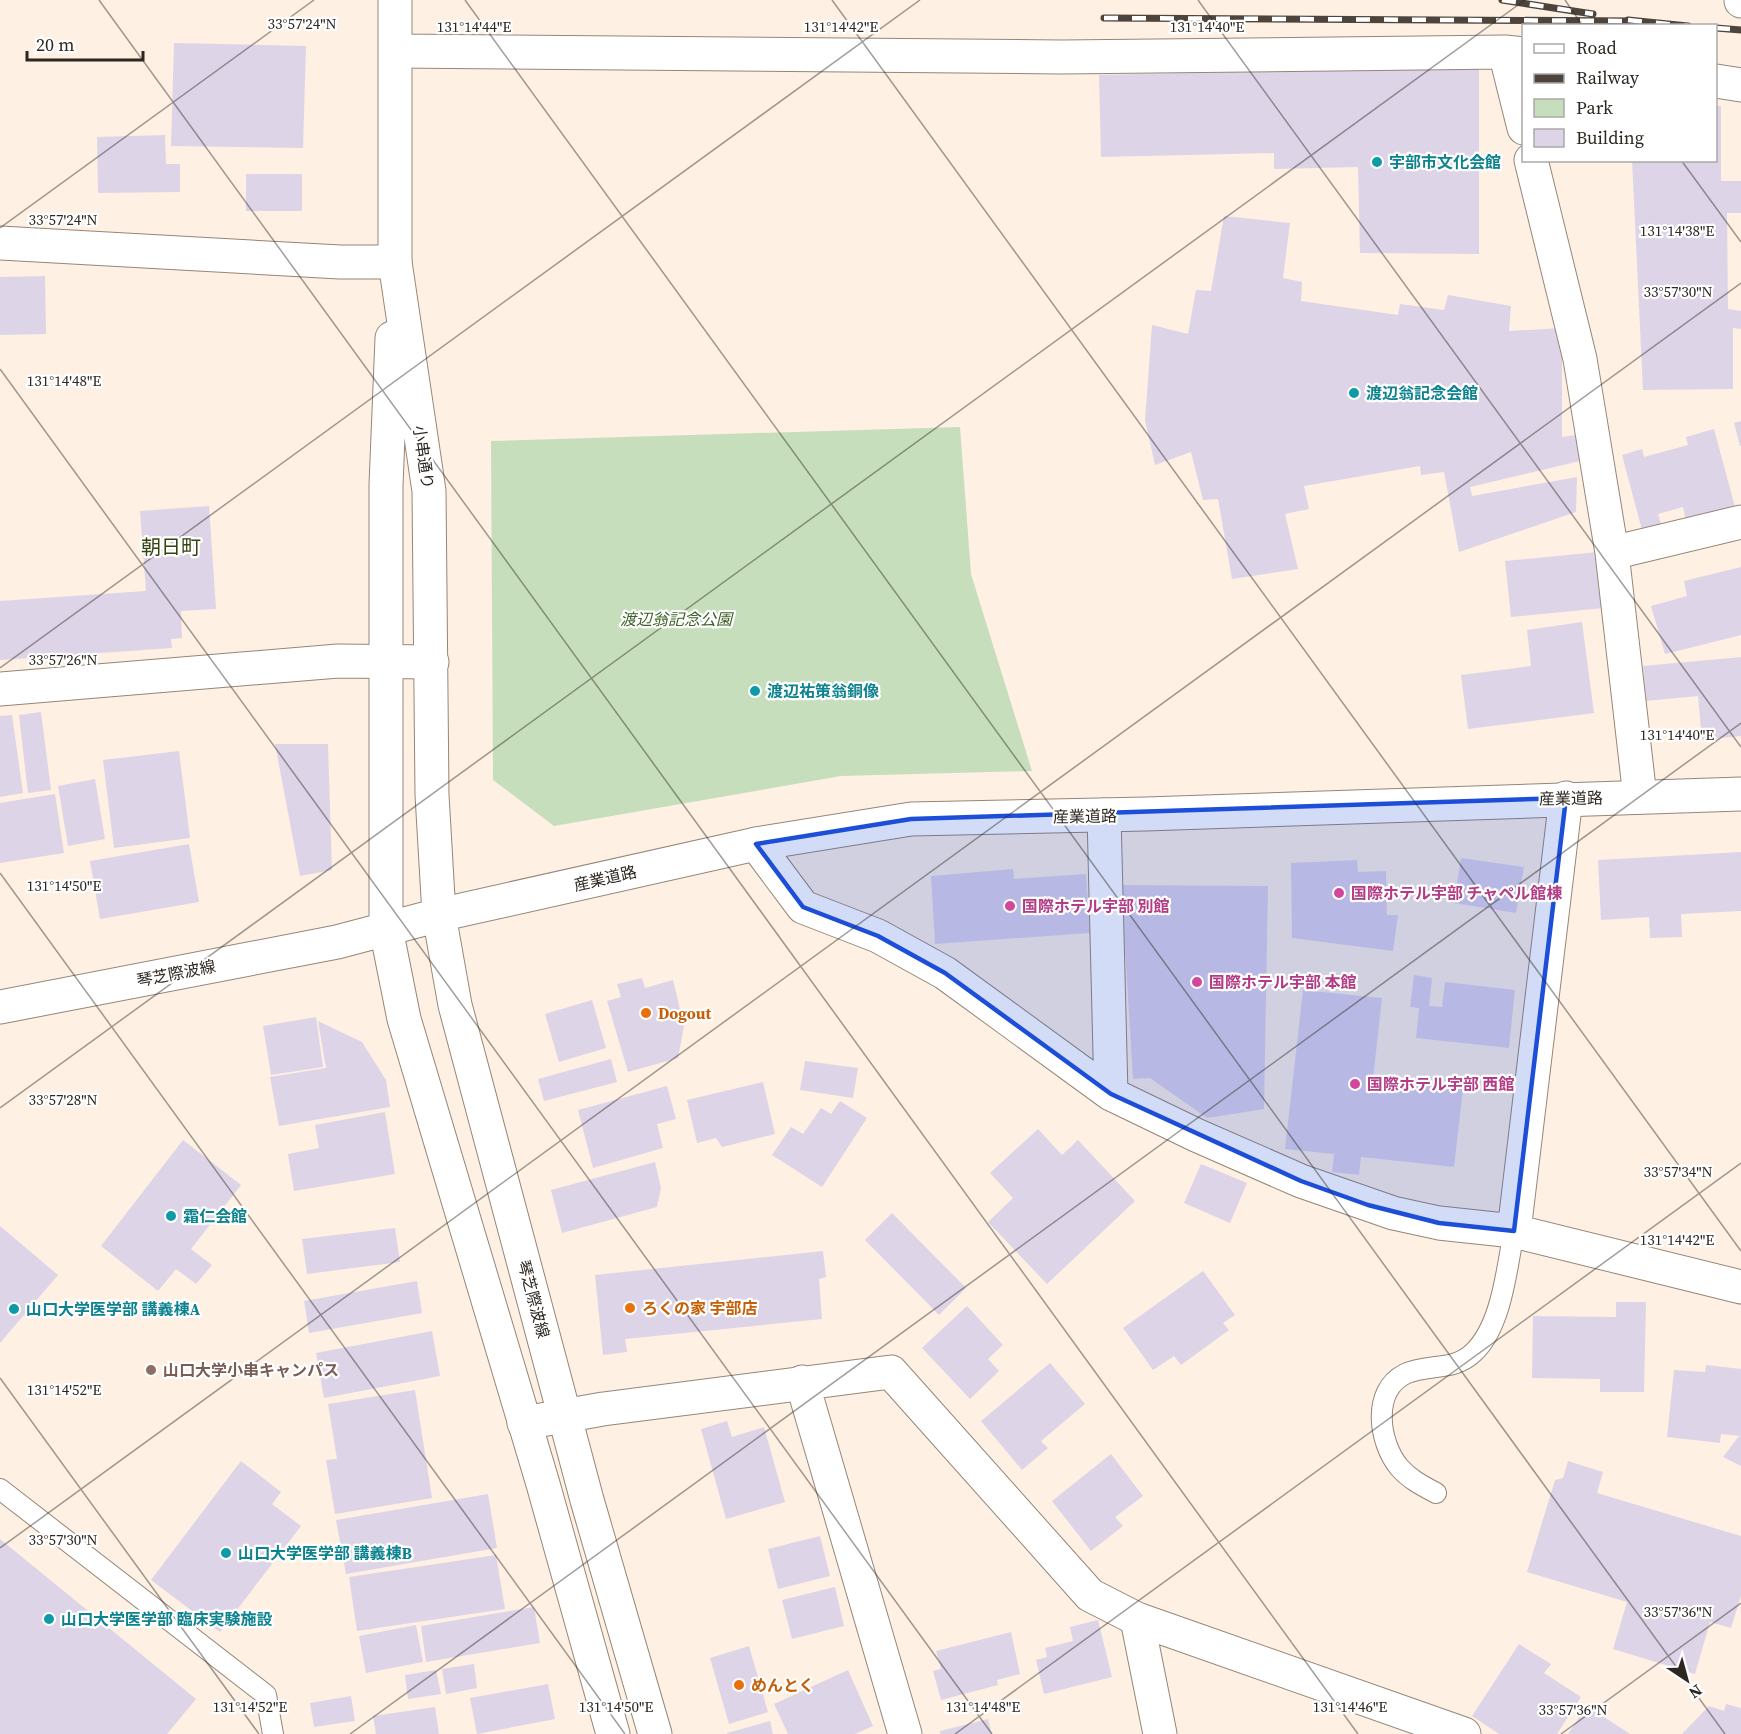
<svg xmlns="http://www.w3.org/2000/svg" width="1741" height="1734" viewBox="0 0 1741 1734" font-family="'Source Serif 4','Noto Sans JP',serif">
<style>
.green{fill:#c7debc}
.building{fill:#ded4e8}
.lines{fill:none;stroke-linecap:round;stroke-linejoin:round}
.service-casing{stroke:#958677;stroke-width:22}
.minor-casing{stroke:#958677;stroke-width:35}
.tertiary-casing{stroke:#958677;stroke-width:35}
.secondary-casing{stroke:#958677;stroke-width:35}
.service{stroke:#fff;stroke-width:20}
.minor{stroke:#fff;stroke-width:33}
.tertiary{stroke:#fff;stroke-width:33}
.secondary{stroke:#fff;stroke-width:33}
.rail-casing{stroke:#4c443d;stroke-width:7}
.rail{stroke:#fff;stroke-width:4.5;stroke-dasharray:14;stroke-linecap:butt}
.marked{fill:#1d4ed8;fill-opacity:0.2;stroke:#1d4ed8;stroke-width:4.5;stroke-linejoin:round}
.ticks{fill:none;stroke:#2d2721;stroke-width:1.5;stroke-opacity:0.45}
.culture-dot{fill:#0f9aa8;stroke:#fff;stroke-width:2}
.hotel-dot{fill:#d1479c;stroke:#fff;stroke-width:2}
.food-dot{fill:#e8710a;stroke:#fff;stroke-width:2}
.education-dot{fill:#8d6e63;stroke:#fff;stroke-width:2}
.labels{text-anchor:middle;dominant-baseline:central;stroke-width:4.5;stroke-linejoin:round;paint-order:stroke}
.culture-label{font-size:16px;font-weight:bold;fill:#0d838f;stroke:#fff;text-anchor:start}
.street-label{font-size:16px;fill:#2d2721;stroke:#fff}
.park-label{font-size:16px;font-style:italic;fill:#3d6126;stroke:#fff}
.hotel-label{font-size:16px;font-weight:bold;fill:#b23c85;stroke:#fff;text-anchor:start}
.food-label{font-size:16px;font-weight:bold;fill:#c56008;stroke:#fff;text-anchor:start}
.education-label{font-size:16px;font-weight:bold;fill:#785e54;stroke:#fff;text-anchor:start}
.quarter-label{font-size:20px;fill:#33440d;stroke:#fff}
.ticks-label{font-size:15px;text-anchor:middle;fill:#2d2721;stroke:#fff;stroke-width:4.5;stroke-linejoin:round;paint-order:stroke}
</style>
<rect width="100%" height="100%" fill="#fef0e3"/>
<!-- green -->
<path class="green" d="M 960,427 L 971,574 L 1032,771 L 841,776 L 554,826 L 493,780 L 491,441 Z"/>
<!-- building -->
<path class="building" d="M 174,43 L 306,46 L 303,148 L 171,146 Z
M 1479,66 L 1479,254 L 1360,253 L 1358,167 L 1274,169 L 1274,153 L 1101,157 L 1099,75 Z
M 1716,106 L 1721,106 L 1721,181 L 1741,181 L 1741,213 L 1727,213 L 1728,309 L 1741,311 L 1741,329 L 1733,328 L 1733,389 L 1643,390 L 1632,160 L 1716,160 Z
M 165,135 L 166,164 L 180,164 L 180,192 L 98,193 L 97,137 Z
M 246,174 L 302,174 L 302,211 L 246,211 Z
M 1224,216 L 1290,223 L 1283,278 L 1302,282 L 1301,301 L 1398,315 L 1400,304 L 1444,310 L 1448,295 L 1511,306 L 1509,331 L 1562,328 L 1562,437 L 1582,434 L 1580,461 L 1470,487 L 1472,496 L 1577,477 L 1576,512 L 1459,552 L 1444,472 L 1421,475 L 1420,466 L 1304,486 L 1309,509 L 1285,514 L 1298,569 L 1232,579 L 1218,499 L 1203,500 L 1191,452 L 1155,465 L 1145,420 L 1152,325 L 1188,334 L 1196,290 L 1211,291 Z
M 45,276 L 46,334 L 0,335 L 0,277 Z
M 1741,421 L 1741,446 L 1740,446 L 1734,423 Z
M 1714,429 L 1735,507 L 1686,520 L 1683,507 L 1658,514 L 1661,524 L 1642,530 L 1622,455 L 1642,449 L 1644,457 L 1688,445 L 1686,437 Z
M 209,506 L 216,609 L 181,611 L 182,638 L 171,639 L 172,648 L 0,660 L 0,601 L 146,591 L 140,511 Z
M 1598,552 L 1604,608 L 1511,617 L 1505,561 Z
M 1741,567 L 1741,635 L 1665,654 L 1651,606 L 1687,596 L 1684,581 Z
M 1582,622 L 1594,713 L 1468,729 L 1461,675 L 1531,666 L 1527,630 Z
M 1741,657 L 1741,736 L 1702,740 L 1698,696 L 1646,701 L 1643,666 Z
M 41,712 L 51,790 L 28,793 L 19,715 Z
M 12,715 L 23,793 L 0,797 L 0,716 Z
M 275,744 L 328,744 L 332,870 L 300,876 Z
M 179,751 L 190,838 L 114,848 L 103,760 Z
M 95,779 L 105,839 L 68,846 L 58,786 Z
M 55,794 L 64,853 L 0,863 L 0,803 Z
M 189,844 L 199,902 L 100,919 L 90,861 Z
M 1741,852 L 1741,911 L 1681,914 L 1682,937 L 1650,938 L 1649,917 L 1601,920 L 1598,860 Z
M 1461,858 L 1524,867 L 1516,913 L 1454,903 Z
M 1357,860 L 1358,872 L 1386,871 L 1387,915 L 1398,915 L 1393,951 L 1292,938 L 1291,863 Z
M 1013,869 L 1014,879 L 1086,874 L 1090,933 L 935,944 L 931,876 Z
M 1121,885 L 1268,886 L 1264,1109 L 1207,1118 L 1150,1078 L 1133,1079 Z
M 1414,975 L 1432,978 L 1429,1006 L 1442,1007 L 1445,982 L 1515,990 L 1509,1048 L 1416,1038 L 1419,1008 L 1410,1007 Z
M 642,978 L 645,988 L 673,980 L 684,1026 L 678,1058 L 628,1072 L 607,1001 L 621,997 L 617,984 Z
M 1303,990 L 1382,998 L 1373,1079 L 1463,1089 L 1454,1167 L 1361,1157 L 1359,1175 L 1332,1172 L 1334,1154 L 1285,1149 Z
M 592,1000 L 606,1048 L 559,1062 L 545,1014 Z
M 316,1017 L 323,1067 L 271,1075 L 263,1026 Z
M 318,1021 L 362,1042 L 386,1080 L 390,1107 L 279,1126 L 270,1077 L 326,1068 Z
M 611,1059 L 617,1082 L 544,1101 L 538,1079 Z
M 805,1061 L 858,1068 L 853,1098 L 800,1090 Z
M 763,1082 L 775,1134 L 722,1147 L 716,1138 L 697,1143 L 687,1100 Z
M 667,1086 L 676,1119 L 657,1124 L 663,1148 L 593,1168 L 578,1110 Z
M 840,1101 L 867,1118 L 822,1187 L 772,1155 L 791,1127 L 803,1134 L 821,1108 L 831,1114 Z
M 385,1112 L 395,1174 L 294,1191 L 288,1154 L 319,1148 L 315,1125 Z
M 1038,1129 L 1062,1155 L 1078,1140 L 1135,1201 L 1047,1284 L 988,1222 L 1013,1198 L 990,1173 Z
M 183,1140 L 241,1185 L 191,1249 L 212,1265 L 196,1284 L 176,1269 L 158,1291 L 101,1246 Z
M 655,1162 L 661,1188 L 657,1207 L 562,1233 L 551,1190 Z
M 1201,1164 L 1247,1183 L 1230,1223 L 1184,1203 Z
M 892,1213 L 966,1288 L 939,1315 L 865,1240 Z
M 0,1226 L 58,1275 L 0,1343 Z
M 395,1228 L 400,1262 L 307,1274 L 302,1239 Z
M 823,1251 L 826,1277 L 819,1279 L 822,1319 L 625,1339 L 627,1352 L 603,1355 L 595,1275 Z
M 1203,1271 L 1235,1315 L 1223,1323 L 1229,1330 L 1181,1365 L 1174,1356 L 1153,1370 L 1123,1328 Z
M 417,1281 L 422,1313 L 309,1333 L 304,1301 Z
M 1616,1302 L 1646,1302 L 1644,1392 L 1600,1392 L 1600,1379 L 1532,1378 L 1533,1316 L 1616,1317 Z
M 967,1306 L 1003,1345 L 988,1359 L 999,1371 L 970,1399 L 922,1348 Z
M 432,1331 L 440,1376 L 324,1398 L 316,1353 Z
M 1050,1363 L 1085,1404 L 1041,1441 L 1048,1448 L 1022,1470 L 981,1421 Z
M 1706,1365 L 1741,1369 L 1741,1436 L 1721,1434 L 1720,1443 L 1667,1437 L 1674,1370 L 1705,1372 Z
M 415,1390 L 432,1498 L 335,1514 L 326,1460 L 337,1459 L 328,1404 Z
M 727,1421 L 732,1437 L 764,1427 L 785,1502 L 726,1519 L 701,1429 Z
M 1739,1436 L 1741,1437 L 1741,1466 L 1723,1457 Z
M 1111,1454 L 1143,1496 L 1115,1517 L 1123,1526 L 1091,1551 L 1052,1501 Z
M 241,1461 L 281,1492 L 272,1504 L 301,1526 L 220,1632 L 151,1580 Z
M 1568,1461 L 1603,1472 L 1597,1493 L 1741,1536 L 1741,1596 L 1731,1628 L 1710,1622 L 1695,1674 L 1613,1649 L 1627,1602 L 1527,1572 L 1555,1480 L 1563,1478 Z
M 488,1494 L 497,1548 L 346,1574 L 336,1520 Z
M 820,1536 L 830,1576 L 778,1589 L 768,1549 Z
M 0,1539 L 196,1699 L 167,1734 L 0,1734 Z
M 496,1555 L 505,1609 L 357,1631 L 349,1577 Z
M 835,1587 L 844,1626 L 792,1639 L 782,1600 Z
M 534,1607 L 540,1643 L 426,1662 L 421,1626 Z
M 1098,1620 L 1112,1677 L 1044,1694 L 1036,1660 L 1047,1657 L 1045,1648 L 1073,1641 L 1070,1627 Z
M 416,1625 L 423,1662 L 366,1673 L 359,1636 Z
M 1011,1632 L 1020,1674 L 997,1680 L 998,1685 L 941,1700 L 933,1671 L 941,1669 L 936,1651 Z
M 1519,1644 L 1551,1664 L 1544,1673 L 1581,1697 L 1557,1734 L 1499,1734 L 1472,1716 Z
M 749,1646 L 768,1712 L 729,1724 L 710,1658 Z
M 474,1664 L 477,1688 L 446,1694 L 442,1669 Z
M 436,1670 L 441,1694 L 408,1699 L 405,1675 Z
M 848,1670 L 873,1726 L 855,1734 L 788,1734 L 774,1704 Z
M 548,1684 L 555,1719 L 477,1734 L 470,1698 Z
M 351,1696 L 355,1721 L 314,1727 L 310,1703 Z
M 1726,1704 L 1741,1708 L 1741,1734 L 1682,1734 L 1709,1706 L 1724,1711 Z
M 1587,1706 L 1630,1734 L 1568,1734 Z
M 435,1707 L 439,1734 L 376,1734 L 373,1716 Z
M 988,1719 L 992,1734 L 940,1734 L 940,1731 Z
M 770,1721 L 773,1734 L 727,1734 L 727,1733 Z"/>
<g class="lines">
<!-- service casing -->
<g class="service-casing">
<path id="service" d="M 0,1489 L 266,1695 L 273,1734
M 1436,1493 C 1423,1486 1409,1479 1399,1467 C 1379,1443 1371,1391 1405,1374 C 1428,1363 1454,1372 1474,1352 C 1502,1325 1507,1267 1514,1231"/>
</g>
<!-- minor casing -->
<g class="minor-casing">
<path id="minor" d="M 1741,0 L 1741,1
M 396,51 L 1062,57 L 1505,52 L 1524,54
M 1505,52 L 1524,128
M 1716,81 L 1741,85
M 1531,160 L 1580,359 L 1612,553 L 1640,797
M 0,243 L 340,262 L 395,262
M 1612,553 L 1741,522
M 0,689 L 338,661 L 432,662
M 1104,815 L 1111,1094
M 756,844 L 803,907 L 878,936 L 945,973 L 1111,1094 L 1196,1135 L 1301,1181 L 1393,1213 L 1439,1223 L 1514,1231 L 1741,1287
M 1514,1231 L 1566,798
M 802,1382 L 905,1734
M 524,1423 L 603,1409 L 891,1372 L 1090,1595 L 1137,1619 L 1464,1734
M 1137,1619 L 1160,1734"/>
</g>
<!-- tertiary casing -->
<g class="tertiary-casing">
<path id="tertiary" d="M 395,0 L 395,262 L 429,491 L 432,795 L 439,915 L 756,844 L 911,819 L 1146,814 L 1741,794
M 386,929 L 386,485 L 392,338"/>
</g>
<!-- secondary casing -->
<g class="secondary-casing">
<path id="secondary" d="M 386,929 L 404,1019 L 543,1484 L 613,1734
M 0,1007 L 337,942 L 439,915 L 455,1005 L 587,1500 L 655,1734"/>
</g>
<!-- service -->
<use href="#service" class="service"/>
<!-- minor -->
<use href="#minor" class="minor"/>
<!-- tertiary -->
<use href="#tertiary" class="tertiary"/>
<!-- secondary -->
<use href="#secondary" class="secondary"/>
<!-- rail casing -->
<g class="rail-casing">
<path id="rail" d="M 1502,0 L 1593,14
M 1104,18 L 1635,21
M 1628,20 L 1688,26
M 1716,28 L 1741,30"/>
</g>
<!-- rail -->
<use href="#rail" class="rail"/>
</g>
<!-- marked area -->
<path class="marked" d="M 1566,798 L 1514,1231 L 1439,1223 L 1368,1205 L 1301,1181 L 1111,1094 L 945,973 L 878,936 L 803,907 L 756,844 L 911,819 Z"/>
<!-- ticks -->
<path class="ticks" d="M 99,0 L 1358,1734M 465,0 L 1725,1734M 832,0 L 1741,1251M 1198,0 L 1741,747M 1565,0 L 1583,26M 1681,160 L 1741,242M 0,228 L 314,0M 0,369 L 992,1734M 0,668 L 920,0M 0,873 L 625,1734M 0,1108 L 1525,0M 0,1378 L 259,1734M 0,1548 L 1741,283M 350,1734 L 1741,723M 955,1734 L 1741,1163M 1561,1734 L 1741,1603"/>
<!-- markers -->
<g class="culture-dot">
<circle cx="1377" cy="162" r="6"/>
<circle cx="1354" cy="393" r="6"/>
<circle cx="755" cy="691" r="6"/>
<circle cx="171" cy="1216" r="6"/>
<circle cx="14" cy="1309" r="6"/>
<circle cx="226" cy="1553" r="6"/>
<circle cx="49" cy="1619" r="6"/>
</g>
<g class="hotel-dot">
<circle cx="1339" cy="893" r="6"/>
<circle cx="1010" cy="906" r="6"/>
<circle cx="1197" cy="982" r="6"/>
<circle cx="1355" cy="1084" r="6"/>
</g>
<g class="food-dot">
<circle cx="646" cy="1013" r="6"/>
<circle cx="630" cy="1308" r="6"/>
<circle cx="739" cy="1685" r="6"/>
</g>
<circle class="education-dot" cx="151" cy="1370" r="6"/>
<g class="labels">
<!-- culture labels -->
<g class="culture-label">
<text x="1389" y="162">宇部市文化会館</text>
<text x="1366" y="393">渡辺翁記念会館</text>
<text x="767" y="691">渡辺祐策翁銅像</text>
<text x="183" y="1216">霜仁会館</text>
<text x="26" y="1309">山口大学医学部 講義棟A</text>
<text x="238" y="1553">山口大学医学部 講義棟B</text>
<text x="61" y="1619">山口大学医学部 臨床実験施設</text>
</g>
<!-- street labels -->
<g class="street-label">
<text transform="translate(424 457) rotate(82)">小串通り</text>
<text transform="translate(1571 798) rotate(-1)">産業道路</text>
<text transform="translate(1085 816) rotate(-1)">産業道路</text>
<text transform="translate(605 878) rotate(-13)">産業道路</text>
<text transform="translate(176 973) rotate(-11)">琴芝際波線</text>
<text transform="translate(534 1299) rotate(75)">琴芝際波線</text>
</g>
<!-- park labels -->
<g class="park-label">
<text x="676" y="619">渡辺翁記念公園</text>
</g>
<!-- hotel labels -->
<g class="hotel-label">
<text x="1351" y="893">国際ホテル宇部 チャペル館棟</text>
<text x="1022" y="906">国際ホテル宇部 別館</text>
<text x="1209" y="982">国際ホテル宇部 本館</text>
<text x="1367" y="1084">国際ホテル宇部 西館</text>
</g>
<!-- food labels -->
<g class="food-label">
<text x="658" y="1013">Dogout</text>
<text x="642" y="1308">ろくの家 宇部店</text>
<text x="751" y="1685">めんとく</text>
</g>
<!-- education labels -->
<g class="education-label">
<text x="163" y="1370">山口大学小串キャンパス</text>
</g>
<!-- quarter labels -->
<g class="quarter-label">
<text x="171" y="547">朝日町</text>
</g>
</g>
<g class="ticks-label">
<text x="302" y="29">33°57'24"N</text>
<text x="474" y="32">131°14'44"E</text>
<text x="841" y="32">131°14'42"E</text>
<text x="1207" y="32">131°14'40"E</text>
<text x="63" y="225">33°57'24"N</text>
<text x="1677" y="236">131°14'38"E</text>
<text x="1678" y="297">33°57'30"N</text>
<text x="64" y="386">131°14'48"E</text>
<text x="63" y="665">33°57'26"N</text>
<text x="1677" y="740">131°14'40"E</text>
<text x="64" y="891">131°14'50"E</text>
<text x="63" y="1105">33°57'28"N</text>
<text x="1678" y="1177">33°57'34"N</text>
<text x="1677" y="1245">131°14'42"E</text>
<text x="64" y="1395">131°14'52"E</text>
<text x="63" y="1545">33°57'30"N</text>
<text x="1678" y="1617">33°57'36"N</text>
<text x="250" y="1712">131°14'52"E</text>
<text x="616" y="1712">131°14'50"E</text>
<text x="983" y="1712">131°14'48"E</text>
<text x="1350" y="1712">131°14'46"E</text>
<text x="1573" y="1715">33°57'36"N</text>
</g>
<!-- legend -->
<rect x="1522" y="24" width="195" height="138" fill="#ffffff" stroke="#aba9a6" stroke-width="1.5"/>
<rect x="1534" y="44" width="30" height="9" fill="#ffffff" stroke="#aba9a6" stroke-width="1.5"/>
<text x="1576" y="54" font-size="18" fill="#2d2721">Road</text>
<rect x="1534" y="74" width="30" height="9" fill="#4c443d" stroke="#aba9a6" stroke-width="1.5"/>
<text x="1576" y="84" font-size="18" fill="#2d2721">Railway</text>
<rect x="1534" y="99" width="30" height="18" fill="#c7debc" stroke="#aba9a6" stroke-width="1.5"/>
<text x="1576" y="114" font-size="18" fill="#2d2721">Park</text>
<rect x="1534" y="129" width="30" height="18" fill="#ded4e8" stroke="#aba9a6" stroke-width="1.5"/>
<text x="1576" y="144" font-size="18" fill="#2d2721">Building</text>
<!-- north arrow -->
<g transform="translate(1687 1680) rotate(144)" stroke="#ffffff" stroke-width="4.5" paint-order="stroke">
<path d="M0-4.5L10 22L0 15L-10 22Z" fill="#2d2721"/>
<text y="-9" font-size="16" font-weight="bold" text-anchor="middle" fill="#2d2721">N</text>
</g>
<!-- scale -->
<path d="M27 51v9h116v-9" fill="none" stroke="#2d2721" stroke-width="3"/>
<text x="36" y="51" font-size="18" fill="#2d2721" stroke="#ffffff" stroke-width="4.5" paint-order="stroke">20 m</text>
</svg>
